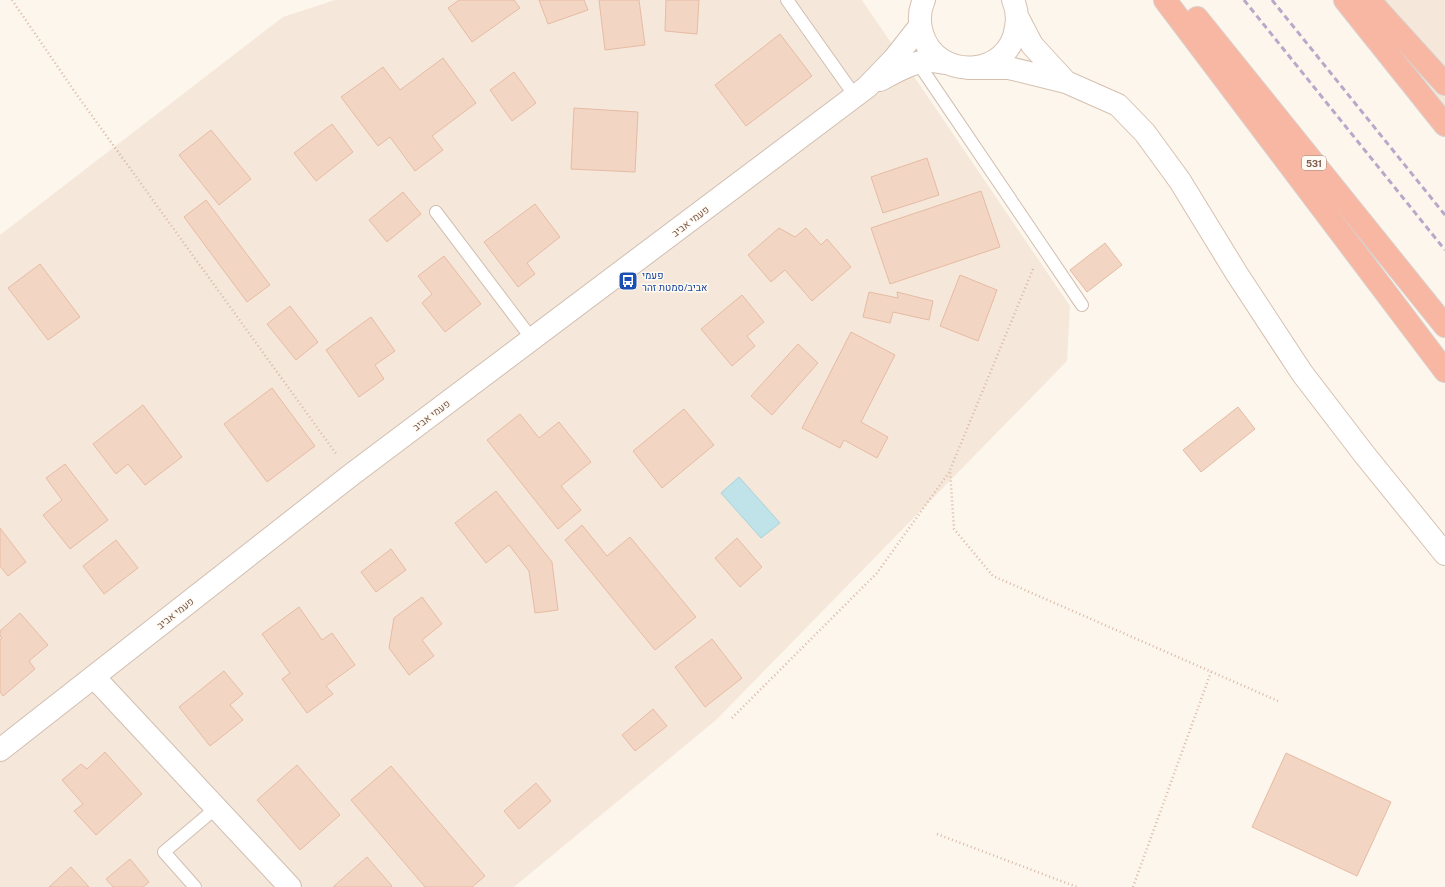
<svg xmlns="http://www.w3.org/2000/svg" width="1445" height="887" viewBox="0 0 1445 887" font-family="'Public Sans',Heebo,sans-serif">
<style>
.residential{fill:#f5e8da}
.water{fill:#bfe3e8;stroke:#a5d3da}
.building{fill:#f3d5c3;stroke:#e6bba3}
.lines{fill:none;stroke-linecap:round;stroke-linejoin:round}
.lane-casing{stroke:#d1beb0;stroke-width:14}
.street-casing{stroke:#d1beb0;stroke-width:24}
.secondary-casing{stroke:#d6c0b0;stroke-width:24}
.highway-casing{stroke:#dad1cd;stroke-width:24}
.path{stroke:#d9b8a5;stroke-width:2.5;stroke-dasharray:1 3;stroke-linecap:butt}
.lane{stroke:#fff;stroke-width:12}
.street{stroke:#fff;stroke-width:22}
.secondary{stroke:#fff;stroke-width:22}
.highway{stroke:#f7b7a3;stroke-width:22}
.rail{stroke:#b9a8c9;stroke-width:3;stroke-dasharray:6 4;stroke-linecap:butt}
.labels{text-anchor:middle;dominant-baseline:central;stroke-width:3;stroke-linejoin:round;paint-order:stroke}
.shield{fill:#fffaf3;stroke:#a28b7f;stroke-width:1}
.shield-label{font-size:9px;font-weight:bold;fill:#7a5c4d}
.street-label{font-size:10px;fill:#7a5c4d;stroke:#fffaf3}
.transit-label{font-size:10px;fill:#164399;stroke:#fffaf3;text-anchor:start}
</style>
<rect width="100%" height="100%" fill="#fdf6ec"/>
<!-- residential -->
<path class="residential" d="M 335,0 L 862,0 L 1070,306 L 1067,361 L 716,720 L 514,887 L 0,887 L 0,235 L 283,17 Z
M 1347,0 L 1445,0 L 1445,110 Z"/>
<!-- water -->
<path class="water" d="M 739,477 L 780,523 L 761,538 L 721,493 Z"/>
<!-- building -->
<path class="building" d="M 459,0 L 514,0 L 520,8 L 472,42 L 448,8 Z
M 539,0 L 584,0 L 588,10 L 548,24 Z
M 599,0 L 639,0 L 645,45 L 605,50 Z
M 666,0 L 699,0 L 697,34 L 665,31 Z
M 780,34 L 812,76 L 746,126 L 715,85 Z
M 443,58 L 476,103 L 432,136 L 443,150 L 415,171 L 390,137 L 378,146 L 341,97 L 383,67 L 400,90 Z
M 514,72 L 536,103 L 512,121 L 490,90 Z
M 574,108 L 638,112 L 635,172 L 571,169 Z
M 332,124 L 353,152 L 316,181 L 294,153 Z
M 211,130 L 251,179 L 219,205 L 179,155 Z
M 927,158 L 939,195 L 883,213 L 871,177 Z
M 981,191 L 1000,247 L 890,284 L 871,228 Z
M 403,192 L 421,214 L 387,242 L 369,220 Z
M 206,200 L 270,285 L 247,302 L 184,217 Z
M 535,204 L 560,237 L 527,263 L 535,274 L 518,287 L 484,242 Z
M 779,228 L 795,237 L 806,228 L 821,245 L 827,239 L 851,267 L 812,301 L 785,270 L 771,282 L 748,255 Z
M 1105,243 L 1122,265 L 1087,292 L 1070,270 Z
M 444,256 L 481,304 L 445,332 L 422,303 L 432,294 L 418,276 Z
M 40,264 L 80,317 L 48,340 L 8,288 Z
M 960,275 L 997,290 L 978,341 L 940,326 Z
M 869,292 L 898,298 L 897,292 L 933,301 L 929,320 L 893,312 L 890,323 L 863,317 Z
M 742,295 L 764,322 L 747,336 L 755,346 L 732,366 L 701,329 Z
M 290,306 L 318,342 L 296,360 L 267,324 Z
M 371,317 L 395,351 L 375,365 L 384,379 L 359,397 L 326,350 Z
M 851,332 L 895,355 L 861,422 L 888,437 L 877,458 L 844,440 L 840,448 L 802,428 Z
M 798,344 L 818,363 L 772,415 L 751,396 Z
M 272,388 L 315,446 L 267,482 L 224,424 Z
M 143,405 L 182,457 L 145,485 L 128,464 L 116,474 L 93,444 Z
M 1238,407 L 1255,429 L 1201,472 L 1183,450 Z
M 684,409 L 714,445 L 662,488 L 633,451 Z
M 520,414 L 539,438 L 559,422 L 591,462 L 561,486 L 581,510 L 558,529 L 487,440 Z
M 65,464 L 108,520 L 70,549 L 43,515 L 62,500 L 46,478 Z
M 496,491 L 552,562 L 558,610 L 535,613 L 529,571 L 509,545 L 486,563 L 455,523 Z
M 582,525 L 607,556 L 630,537 L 696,617 L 655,650 L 565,540 Z
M 0,528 L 26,562 L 8,576 L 0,566 Z
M 737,538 L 762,567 L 740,587 L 715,558 Z
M 116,540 L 138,568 L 104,594 L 83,566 Z
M 391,549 L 406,570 L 376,592 L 361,572 Z
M 422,597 L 442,624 L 422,640 L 434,656 L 409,675 L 389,648 L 394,618 Z
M 299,607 L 322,640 L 332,633 L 355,665 L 326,686 L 333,694 L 307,713 L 282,679 L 290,673 L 262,634 Z
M 20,613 L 48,645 L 29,661 L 35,669 L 3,696 L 0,692 L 0,640 L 2,638 L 0,636 L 0,631 Z
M 712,639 L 742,678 L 705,707 L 675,667 Z
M 224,671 L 243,694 L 230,705 L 243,720 L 210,746 L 179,707 Z
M 653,709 L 667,726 L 635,751 L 622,735 Z
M 105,752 L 142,794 L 96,835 L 74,811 L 83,804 L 62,780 L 81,764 L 87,769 Z
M 1286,753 L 1391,802 L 1357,876 L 1252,827 Z
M 297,765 L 340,815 L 300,850 L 257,800 Z
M 391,766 L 485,876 L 472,887 L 425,887 L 351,800 Z
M 536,783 L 551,801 L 519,829 L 504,811 Z
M 367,857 L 392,886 L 391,887 L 333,887 Z
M 130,859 L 149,882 L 143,887 L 113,887 L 106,879 Z
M 71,867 L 89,887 L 49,887 Z"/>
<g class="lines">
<!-- lane casing -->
<g class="lane-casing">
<path id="lane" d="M 787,0 L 855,96
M 918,63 L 1082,305
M 436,212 L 532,339
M 195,887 L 164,852 L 216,808"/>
</g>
<!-- street casing -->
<g class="street-casing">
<path id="street" d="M 880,80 C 895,72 913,61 931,61 C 936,61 942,63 947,63
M 94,677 L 290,887
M 0,750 L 351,475 L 867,87 L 894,59 L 920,26"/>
</g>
<!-- secondary casing -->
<g class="secondary-casing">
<path id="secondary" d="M 924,0 C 919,10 919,22 922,33 C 936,82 1010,78 1016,27 C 1018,17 1017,9 1013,0
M 1018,18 L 1032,45 L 1066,82
M 968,68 L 1009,68 L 1066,82 L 1118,105 L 1145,133 L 1180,181 L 1237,274 L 1302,373 L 1364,454 L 1445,554"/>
</g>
<!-- highway casing -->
<g class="highway-casing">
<path id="highway" d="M 1165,0 L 1445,371
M 1345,0 L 1445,125
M 1369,0 L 1445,84
M 1197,18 L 1445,326"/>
</g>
<!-- path -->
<path class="path" d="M 12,0 L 77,95 L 337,455
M 1033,269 L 950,470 L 954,529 L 993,576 L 1278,701
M 732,718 L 877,573 L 950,471
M 937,834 L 1077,887
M 1133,887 L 1211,672"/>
<!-- lane -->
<use href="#lane" class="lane"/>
<!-- street -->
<use href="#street" class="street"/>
<!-- secondary -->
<use href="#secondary" class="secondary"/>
<!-- highway -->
<use href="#highway" class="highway"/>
<!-- rail -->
<path class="rail" d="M 1244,0 L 1445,250
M 1272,0 L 1445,215"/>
</g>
<!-- icons -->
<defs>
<g id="bus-square" transform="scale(1)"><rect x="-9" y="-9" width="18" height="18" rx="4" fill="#1a4fb4" stroke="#fffaf3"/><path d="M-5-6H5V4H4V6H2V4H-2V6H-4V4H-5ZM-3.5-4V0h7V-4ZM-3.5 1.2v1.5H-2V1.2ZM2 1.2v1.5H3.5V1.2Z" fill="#fff"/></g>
</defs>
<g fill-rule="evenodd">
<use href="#bus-square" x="628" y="281"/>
</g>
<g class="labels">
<!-- shield labels -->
<rect class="shield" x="1302" y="156" width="24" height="14" rx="3"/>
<g class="shield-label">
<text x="1314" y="163">531</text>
</g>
<!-- street labels -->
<g class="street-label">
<text transform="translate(690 221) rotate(-37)">פעמי אביב</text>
<text transform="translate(431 415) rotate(-37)">פעמי אביב</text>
<text transform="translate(175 613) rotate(-38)">פעמי אביב</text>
</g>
<!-- transit labels -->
<g class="transit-label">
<text x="642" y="275">פעמי<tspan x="642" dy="12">אביב/סמטת זהר</tspan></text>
</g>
</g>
</svg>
